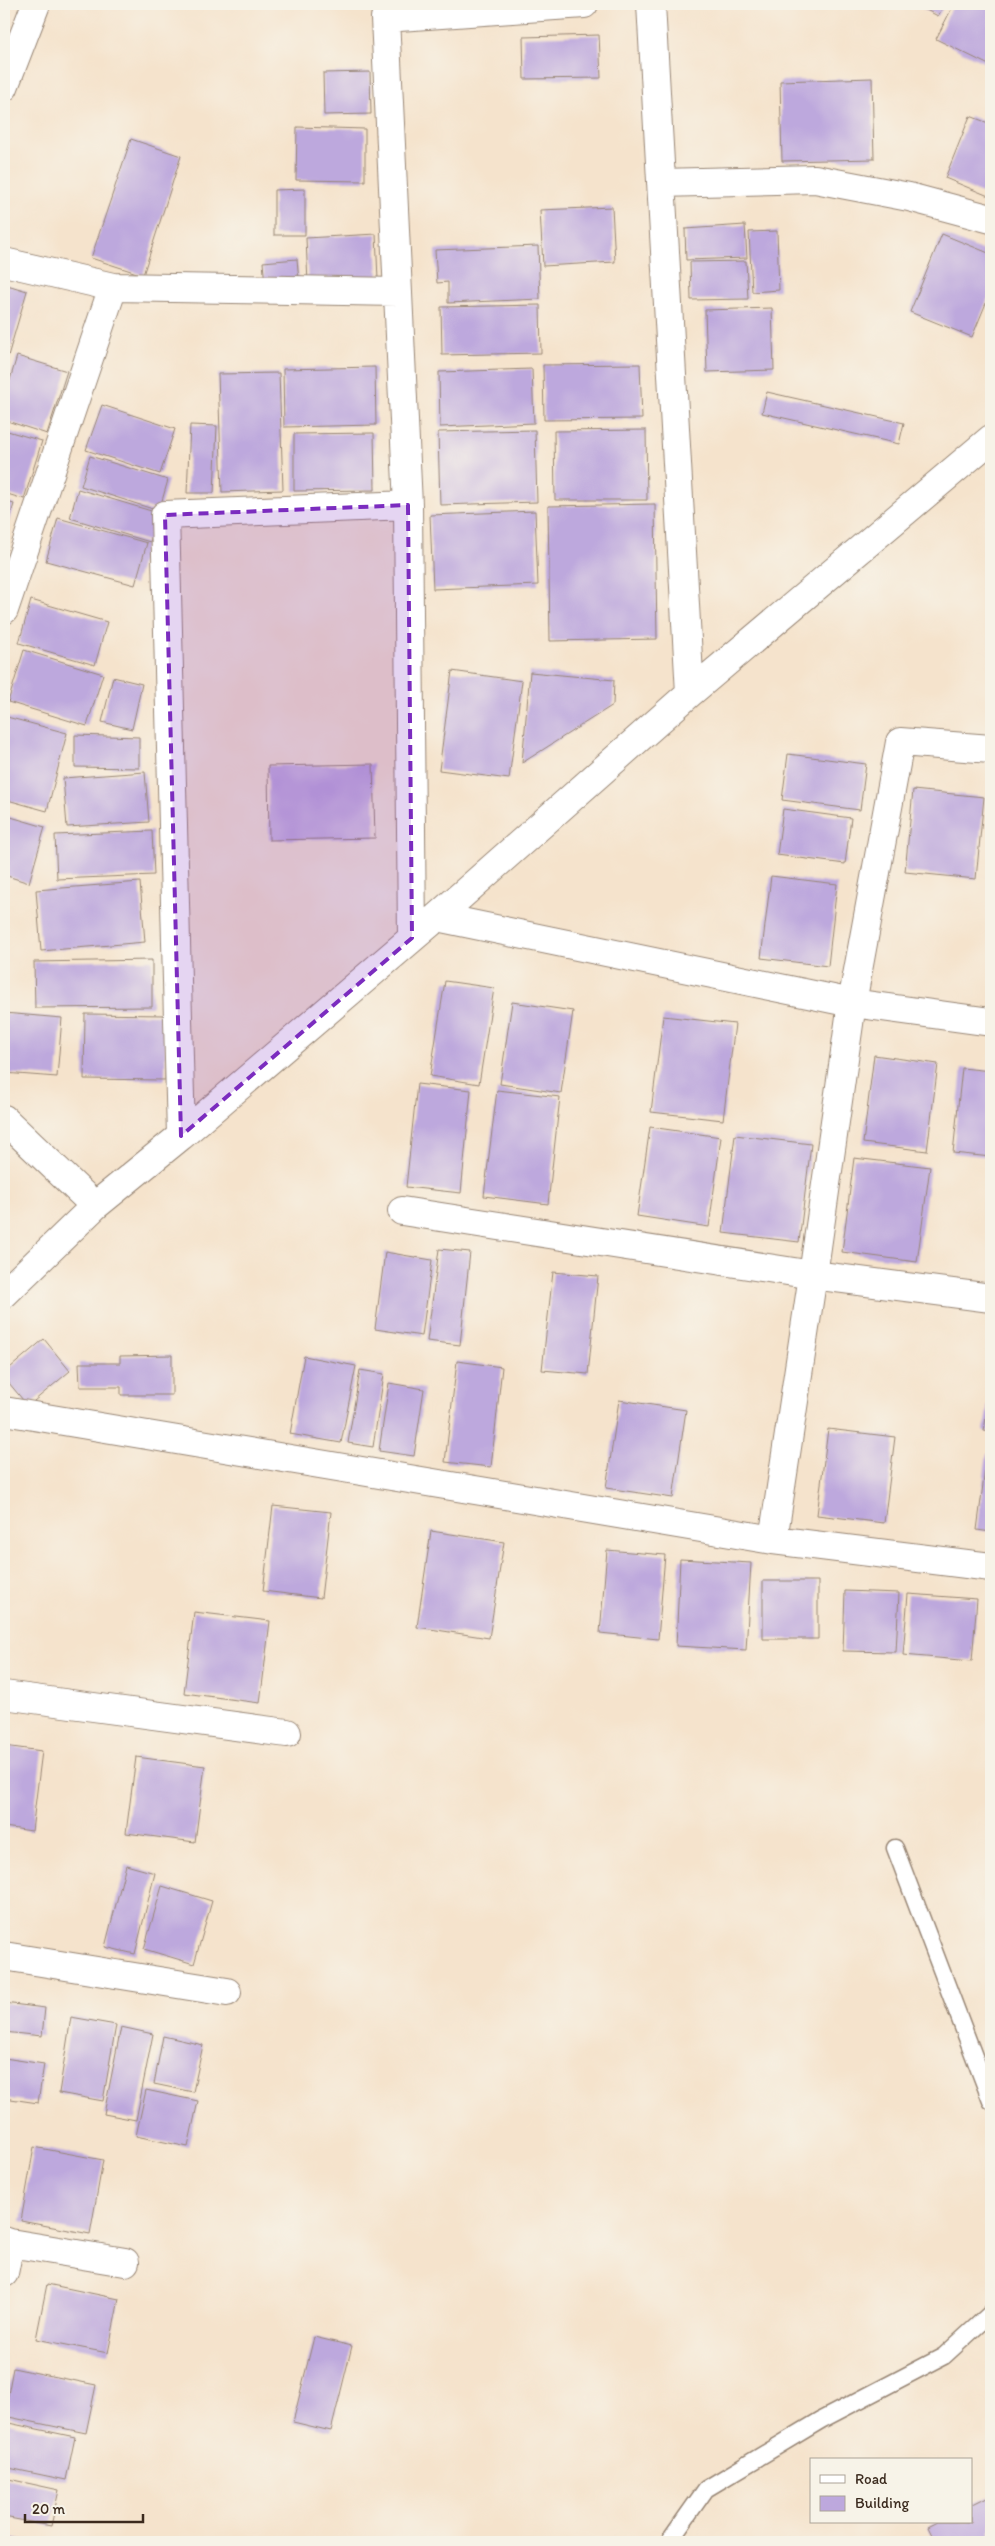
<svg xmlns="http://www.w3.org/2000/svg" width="995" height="2546" viewBox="0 0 995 2546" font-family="Itim,sans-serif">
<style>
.building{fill:#bda8dd}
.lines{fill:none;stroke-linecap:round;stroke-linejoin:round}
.service-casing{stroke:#988675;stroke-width:19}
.minor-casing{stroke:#988675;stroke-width:30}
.service{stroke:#fff;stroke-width:16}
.minor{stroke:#fff;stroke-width:28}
.marked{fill:#7b2cbf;fill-opacity:0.2;stroke:#7b2cbf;stroke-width:4;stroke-dasharray:10 6;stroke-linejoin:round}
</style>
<rect width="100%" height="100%" fill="#f7f3e8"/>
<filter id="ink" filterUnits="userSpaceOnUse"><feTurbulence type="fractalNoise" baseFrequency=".02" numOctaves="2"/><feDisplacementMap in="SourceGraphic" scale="10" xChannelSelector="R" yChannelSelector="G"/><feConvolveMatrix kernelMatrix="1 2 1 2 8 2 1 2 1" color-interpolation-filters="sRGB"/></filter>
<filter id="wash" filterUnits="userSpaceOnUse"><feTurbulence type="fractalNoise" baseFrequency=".0096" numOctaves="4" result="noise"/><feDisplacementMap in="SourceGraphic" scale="20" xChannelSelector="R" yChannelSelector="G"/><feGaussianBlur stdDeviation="1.12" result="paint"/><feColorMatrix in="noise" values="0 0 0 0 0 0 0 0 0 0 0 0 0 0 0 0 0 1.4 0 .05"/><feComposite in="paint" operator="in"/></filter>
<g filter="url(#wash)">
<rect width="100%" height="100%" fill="#f5e3cc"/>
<g id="blocks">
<!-- building -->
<path class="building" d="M 914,4 L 945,4 L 938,16 Z
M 954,4 L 991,4 L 991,66 L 936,39 Z
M 599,35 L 601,78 L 524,79 L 523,37 Z
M 370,72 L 371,114 L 324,115 L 323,73 Z
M 872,78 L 874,159 L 782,161 L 780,81 Z
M 970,116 L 991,124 L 991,197 L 945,178 Z
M 297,127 L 365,129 L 365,181 L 296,180 Z
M 131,139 L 181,156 L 143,275 L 91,258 Z
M 305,189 L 305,235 L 274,235 L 274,190 Z
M 612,207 L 615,262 L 543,266 L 540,210 Z
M 745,225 L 747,258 L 686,260 L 685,229 Z
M 777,231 L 779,290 L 752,292 L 749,232 Z
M 376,234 L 378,280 L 308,284 L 306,238 Z
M 942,234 L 991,254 L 991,291 L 972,337 L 910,312 Z
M 538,246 L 540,299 L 448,303 L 448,282 L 437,283 L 435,250 Z
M 297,259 L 299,282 L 265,285 L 263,262 Z
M 746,261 L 748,299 L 691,300 L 690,262 Z
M 4,284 L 27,291 L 8,356 L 4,354 Z
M 540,305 L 541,353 L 442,355 L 441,307 Z
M 772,308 L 774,370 L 707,372 L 705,310 Z
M 17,356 L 67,371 L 47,434 L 4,420 L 4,400 Z
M 640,364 L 642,419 L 544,420 L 543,365 Z
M 375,367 L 376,425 L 284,427 L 283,369 Z
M 532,369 L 534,423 L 440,427 L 439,372 Z
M 279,373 L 283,490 L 222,492 L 218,374 Z
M 767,392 L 904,423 L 899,444 L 762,413 Z
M 102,405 L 175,429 L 160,474 L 86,450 Z
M 190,425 L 217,426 L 214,493 L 187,493 Z
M 4,430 L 42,441 L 24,499 L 4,493 Z
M 535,430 L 537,502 L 440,505 L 438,432 Z
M 646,430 L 647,500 L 555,500 L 554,431 Z
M 374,433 L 375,490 L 294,491 L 294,434 Z
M 90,456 L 168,480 L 159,511 L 81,486 Z
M 78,489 L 158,513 L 150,542 L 70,518 Z
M 4,501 L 14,504 L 4,538 Z
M 655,504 L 657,639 L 550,641 L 548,506 Z
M 535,511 L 538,585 L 433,589 L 430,515 Z
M 58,518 L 147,543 L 135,585 L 46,561 Z
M 31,600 L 107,622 L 95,665 L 19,643 Z
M 24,650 L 103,674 L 87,726 L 8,702 Z
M 452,671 L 522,681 L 509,779 L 439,770 Z
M 530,672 L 614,680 L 613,705 L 522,763 Z
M 113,677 L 142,684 L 132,729 L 102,722 Z
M 7,717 L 67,733 L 47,811 L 4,799 L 4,728 Z
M 75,735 L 139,737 L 139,768 L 75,767 Z
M 788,754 L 866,764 L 860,810 L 782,800 Z
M 373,764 L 375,838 L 269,840 L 268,766 Z
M 145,772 L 149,822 L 67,827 L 63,778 Z
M 913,790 L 984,797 L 976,879 L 905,872 Z
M 783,809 L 851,818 L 845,864 L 777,855 Z
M 4,815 L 45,827 L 29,883 L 4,875 Z
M 152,831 L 154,875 L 57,879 L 55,835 Z
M 771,876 L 837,884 L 828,966 L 761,958 Z
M 140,882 L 145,942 L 41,951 L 36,890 Z
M 152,960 L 152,1007 L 35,1008 L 34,962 Z
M 445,981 L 494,988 L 479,1084 L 430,1076 Z
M 512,1002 L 573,1011 L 561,1093 L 500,1084 Z
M 4,1013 L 62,1018 L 57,1077 L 4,1073 Z
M 85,1014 L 166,1015 L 165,1080 L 84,1079 Z
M 663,1016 L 735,1024 L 723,1120 L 651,1112 Z
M 874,1055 L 938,1064 L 927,1151 L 863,1143 Z
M 962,1068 L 991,1071 L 991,1157 L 953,1153 Z
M 417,1084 L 471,1090 L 461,1193 L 406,1187 Z
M 497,1090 L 560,1097 L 548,1204 L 484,1196 Z
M 650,1127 L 721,1137 L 709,1227 L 637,1216 Z
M 735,1135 L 811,1144 L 799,1242 L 723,1233 Z
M 854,1158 L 930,1167 L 917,1262 L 842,1252 Z
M 439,1249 L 470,1252 L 460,1345 L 427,1341 Z
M 385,1252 L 432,1260 L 422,1336 L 375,1329 Z
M 553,1272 L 598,1276 L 588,1374 L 542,1370 Z
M 44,1339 L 70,1371 L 28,1406 L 4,1377 L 4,1373 Z
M 172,1355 L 172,1395 L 121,1395 L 121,1387 L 80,1387 L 79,1363 L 120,1363 L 120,1356 Z
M 304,1356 L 356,1366 L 341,1443 L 290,1434 Z
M 457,1361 L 502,1367 L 491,1467 L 445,1462 Z
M 360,1370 L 384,1374 L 373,1447 L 348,1443 Z
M 389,1383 L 424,1389 L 414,1456 L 379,1451 Z
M 990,1390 L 991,1390 L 991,1432 L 984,1431 Z
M 619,1400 L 686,1410 L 673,1498 L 606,1488 Z
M 828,1429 L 895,1437 L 884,1523 L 817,1515 Z
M 987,1454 L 991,1455 L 991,1532 L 977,1530 Z
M 273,1506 L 331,1512 L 321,1598 L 263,1591 Z
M 431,1531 L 504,1542 L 489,1638 L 417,1627 Z
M 607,1550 L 665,1555 L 658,1639 L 600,1633 Z
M 680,1559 L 751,1563 L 746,1650 L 676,1646 Z
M 763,1581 L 818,1581 L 818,1639 L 763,1639 Z
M 845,1591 L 899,1593 L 896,1652 L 843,1651 Z
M 908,1594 L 977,1599 L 972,1661 L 903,1655 Z
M 194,1612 L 270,1621 L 260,1703 L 184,1693 Z
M 4,1746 L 42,1751 L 32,1831 L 4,1827 Z
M 136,1757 L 205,1766 L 195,1842 L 126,1833 Z
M 126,1865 L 155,1873 L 135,1954 L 105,1947 Z
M 162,1886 L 212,1901 L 194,1964 L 144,1949 Z
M 4,2003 L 45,2008 L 42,2036 L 4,2032 Z
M 71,2017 L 116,2025 L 103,2101 L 59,2093 Z
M 121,2027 L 153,2034 L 136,2120 L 104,2114 Z
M 163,2036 L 203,2045 L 193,2092 L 154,2084 Z
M 4,2058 L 44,2064 L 38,2103 L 4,2098 Z
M 146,2090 L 198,2101 L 188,2147 L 136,2136 Z
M 34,2147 L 103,2160 L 90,2234 L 21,2221 Z
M 47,2284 L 119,2299 L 108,2353 L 36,2339 Z
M 314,2337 L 352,2346 L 331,2431 L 293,2422 Z
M 13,2368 L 96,2385 L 86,2433 L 4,2416 Z
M 4,2422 L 75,2437 L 66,2480 L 4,2467 Z
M 4,2478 L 59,2490 L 51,2526 L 4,2517 Z
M 991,2495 L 991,2542 L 927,2542 L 926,2540 L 933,2537 L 928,2527 L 938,2522 L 971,2522 L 971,2505 Z
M 4,2536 L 30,2541 L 30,2542 L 4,2542 Z"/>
</g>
</g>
<g filter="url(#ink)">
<use href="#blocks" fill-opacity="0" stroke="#988675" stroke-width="1"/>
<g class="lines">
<!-- service casing -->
<g class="service-casing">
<path id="service" d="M 895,1848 L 991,2101
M 671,2542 L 670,2540 L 706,2489 L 821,2420 L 944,2356 L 991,2313"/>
</g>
<!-- minor casing -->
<g class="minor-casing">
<path id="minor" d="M 651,4 L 690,693
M 4,87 L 36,4
M 661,183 L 815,179 L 909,197 L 991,219
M 4,262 L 113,287 L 398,292
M 4,610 L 113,287
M 991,749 L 900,742 L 852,1003 L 813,1275 L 991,1298
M 437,917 L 852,1003 L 991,1022
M 412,938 L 408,505 L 385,18 L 584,4
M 4,1119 L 95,1206
M 181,1136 L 165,515 L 408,505
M 402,1211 L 813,1275 L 773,1540
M 4,1294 L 95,1206 L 181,1136 L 437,917 L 690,693 L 991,439
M 4,1411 L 773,1540 L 991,1567
M 4,1695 L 287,1733
M 4,1956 L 227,1992
M 4,2241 L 10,2243 L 4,2273
M 10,2243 L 125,2262"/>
</g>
<!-- service -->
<use href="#service" class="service"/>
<!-- minor -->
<use href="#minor" class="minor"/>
</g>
</g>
<!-- marked area -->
<path class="marked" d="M 408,505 L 412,938 L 181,1136 L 165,515 Z"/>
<!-- margin -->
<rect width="995" height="2546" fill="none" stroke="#f7f3e8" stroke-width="20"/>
<!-- legend -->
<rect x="810" y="2458" width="162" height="65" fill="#f7f3e8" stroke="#aca397"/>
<rect x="820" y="2475" width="25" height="8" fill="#ffffff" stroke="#aca397"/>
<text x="855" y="2484" font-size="15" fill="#3b2a1e">Road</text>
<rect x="820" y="2496" width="25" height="15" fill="#bda8dd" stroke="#aca397"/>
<text x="855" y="2508" font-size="15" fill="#3b2a1e">Building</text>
<!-- scale -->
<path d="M25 2514v8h118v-8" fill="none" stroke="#3b2a1e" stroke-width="2.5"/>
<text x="32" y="2514" font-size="15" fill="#3b2a1e" stroke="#f7f3e8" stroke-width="4" paint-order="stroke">20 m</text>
</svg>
